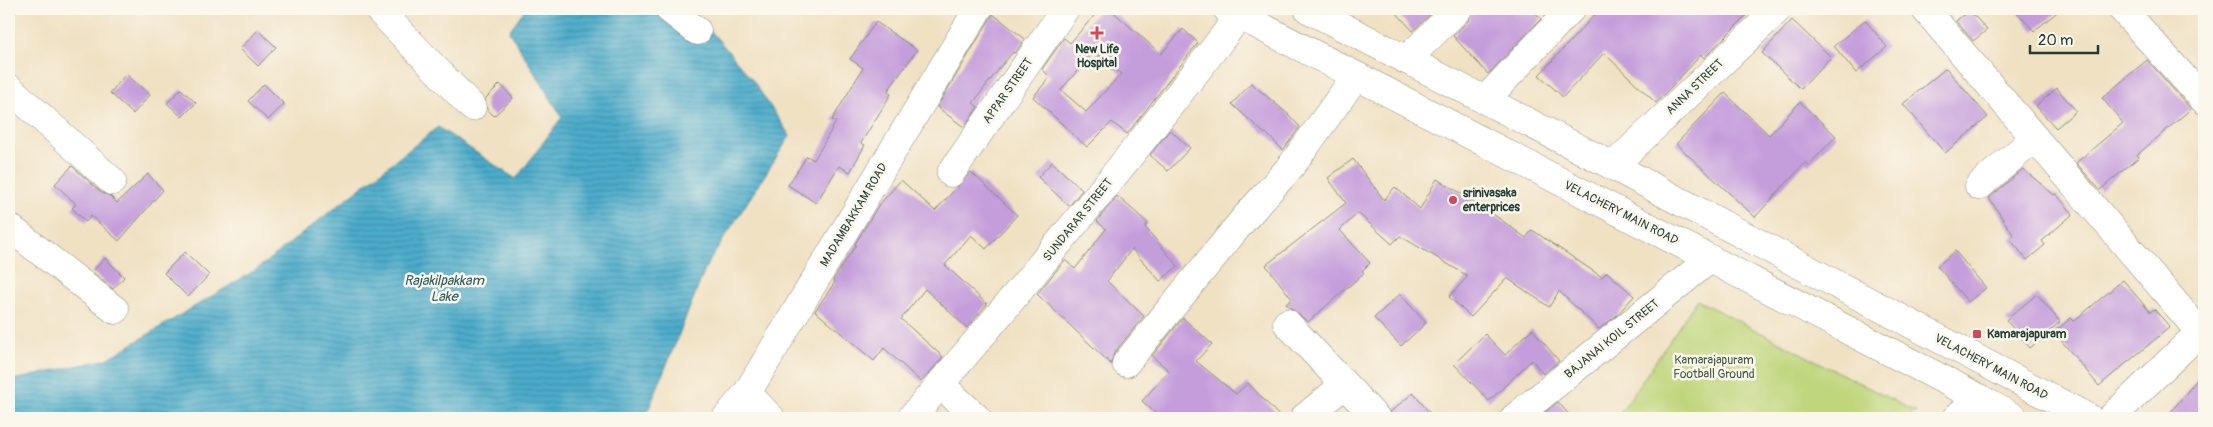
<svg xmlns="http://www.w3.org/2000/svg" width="2213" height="427" viewBox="0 0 2213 427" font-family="Pangolin,sans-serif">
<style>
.green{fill:#bfd67b;stroke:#6f8a58}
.water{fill:url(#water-rules);stroke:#367480}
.building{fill:#c49ddb;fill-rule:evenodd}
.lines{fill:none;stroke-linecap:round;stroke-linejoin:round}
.minor-casing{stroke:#888f7c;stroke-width:29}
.major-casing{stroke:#888f7c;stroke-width:29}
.minor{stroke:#fff;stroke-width:28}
.major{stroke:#fff;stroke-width:28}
.poi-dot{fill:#d1495b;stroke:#fbf7ec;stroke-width:2}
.labels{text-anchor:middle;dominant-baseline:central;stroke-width:5;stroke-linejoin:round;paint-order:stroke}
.poi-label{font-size:12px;font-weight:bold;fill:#1f3d34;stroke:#fbf7ec;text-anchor:start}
.street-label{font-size:12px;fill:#1f3d34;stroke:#fbf7ec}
.park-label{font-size:12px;fill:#3f5c42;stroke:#fbf7ec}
.water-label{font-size:14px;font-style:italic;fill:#2c5e61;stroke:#fbf7ec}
</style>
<defs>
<pattern id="water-rules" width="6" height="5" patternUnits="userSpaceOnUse" patternTransform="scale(1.25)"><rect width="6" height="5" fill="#4caccb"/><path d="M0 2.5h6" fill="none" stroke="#3f8da6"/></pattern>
</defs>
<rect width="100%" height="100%" fill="#fbf7ec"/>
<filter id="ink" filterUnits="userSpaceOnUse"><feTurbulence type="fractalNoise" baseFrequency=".02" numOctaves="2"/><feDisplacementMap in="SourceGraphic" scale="10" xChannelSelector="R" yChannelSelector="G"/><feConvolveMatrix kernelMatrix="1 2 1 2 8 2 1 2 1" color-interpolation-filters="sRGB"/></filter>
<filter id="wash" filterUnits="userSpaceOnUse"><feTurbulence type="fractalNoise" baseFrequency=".0096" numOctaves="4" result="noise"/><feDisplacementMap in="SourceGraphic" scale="20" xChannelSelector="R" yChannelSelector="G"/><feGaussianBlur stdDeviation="1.12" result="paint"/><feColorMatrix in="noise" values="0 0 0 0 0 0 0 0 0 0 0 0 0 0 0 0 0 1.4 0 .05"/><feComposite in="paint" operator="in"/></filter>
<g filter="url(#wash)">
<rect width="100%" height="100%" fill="#f0e1c3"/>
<!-- green -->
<path class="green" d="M 1697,300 L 1916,412 L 1910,418 L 1617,418 Z"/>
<!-- water -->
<path class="water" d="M 525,9 L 692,9 L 752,79 L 790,136 L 707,265 L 648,411 L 643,418 L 9,418 L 9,381 L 107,359 L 257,269 L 438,127 L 516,179 L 562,117 L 509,31 Z"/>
<g id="blocks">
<!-- building -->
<path class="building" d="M 1100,9 L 1110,9 L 1161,54 L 1183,29 L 1198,43 L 1127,134 L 1112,122 L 1087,147 L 1033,97 L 1050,77 L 1042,69 L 1064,38 L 1070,43 ZM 1094,51 L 1121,74 L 1086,112 L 1061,90 Z
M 1393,9 L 1436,9 L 1413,31 Z
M 1473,9 L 1532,9 L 1541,19 L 1488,74 L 1453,36 L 1469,20 Z
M 1600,9 L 1753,9 L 1704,58 L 1701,55 L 1656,103 L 1604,53 L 1563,97 L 1539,75 Z
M 2014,9 L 2061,9 L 2034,31 Z
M 1969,10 L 1987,30 L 1973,41 L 1956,21 Z
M 993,14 L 1025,39 L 1015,53 L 1013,52 L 998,70 L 973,103 L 978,107 L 964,127 L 937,107 Z
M 1792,20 L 1831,57 L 1801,89 L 1762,53 Z
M 1865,20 L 1887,47 L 1856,73 L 1834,46 Z
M 876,22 L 917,50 L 887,92 L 891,94 L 861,143 L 865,145 L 850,172 L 839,166 L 816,203 L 788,185 L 807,156 L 814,160 L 836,122 L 832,120 L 863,68 L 850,59 Z
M 258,30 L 276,47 L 258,66 L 240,49 Z
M 2147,60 L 2191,109 L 2137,155 L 2139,157 L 2100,190 L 2076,163 L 2123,123 L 2102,98 Z
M 1946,68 L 1988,117 L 1945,153 L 1903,104 Z
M 126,74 L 150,95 L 133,114 L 110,93 Z
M 1251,83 L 1289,115 L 1300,127 L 1283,150 L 1266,133 L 1265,134 L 1232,104 Z
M 264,84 L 284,104 L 268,120 L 248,101 Z
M 500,84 L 513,98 L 494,116 L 487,109 L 485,99 Z
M 2057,88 L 2076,111 L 2056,128 L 2036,106 Z
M 181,89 L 196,103 L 182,117 L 167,103 Z
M 1725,93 L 1769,135 L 1800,102 L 1836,136 L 1809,165 L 1806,162 L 1755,217 L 1676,144 Z
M 1170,130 L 1190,148 L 1168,171 L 1150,155 Z
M 1353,159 L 1384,200 L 1395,187 L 1420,209 L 1437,179 L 1479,204 L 1526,238 L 1532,230 L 1602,277 L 1607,272 L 1634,296 L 1616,316 L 1599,329 L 1559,291 L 1549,307 L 1507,278 L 1471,317 L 1449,297 L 1468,276 L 1400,236 L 1392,244 L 1358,213 L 1340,230 L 1370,263 L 1362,271 L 1364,273 L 1308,322 L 1286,304 L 1292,299 L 1266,265 L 1346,203 L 1328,178 Z
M 1052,162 L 1082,190 L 1069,206 L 1038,177 Z
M 72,166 L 102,193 L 110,196 L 117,203 L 148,174 L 163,190 L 119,241 L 91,216 L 86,222 L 72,208 L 76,204 L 55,184 Z
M 2023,169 L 2054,195 L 2056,194 L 2073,214 L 2042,241 L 2045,245 L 2027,260 L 2010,239 L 2014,236 L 1989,198 Z
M 971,172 L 1017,215 L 986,249 L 971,235 L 945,265 L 987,304 L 967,328 L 925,289 L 901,319 L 943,357 L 921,382 L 884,348 L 874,361 L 815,311 L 835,282 L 833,280 L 856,245 L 855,244 L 878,206 L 901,180 L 935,211 Z
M 1117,196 L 1148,223 L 1145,227 L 1178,266 L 1160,281 L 1132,249 L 1107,281 L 1144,316 L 1114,353 L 1111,364 L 1037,294 L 1065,260 L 1075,269 L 1106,229 L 1097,221 Z
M 1955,251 L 1986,288 L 1968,302 L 1937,266 Z
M 185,252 L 209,275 L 188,297 L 164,273 Z
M 105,258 L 124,277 L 113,289 L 92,272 Z
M 2123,280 L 2150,312 L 2154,309 L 2170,327 L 2099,386 L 2054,332 L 2071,318 L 2074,321 Z
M 1400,294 L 1426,323 L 1401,346 L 1374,318 Z
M 2037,294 L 2060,322 L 2030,348 L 2006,320 Z
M 1183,318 L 1212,344 L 1196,361 L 1236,394 L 1248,383 L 1281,418 L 1161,418 L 1142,401 L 1169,371 L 1152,356 Z
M 1532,329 L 1559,361 L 1543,374 L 1532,360 L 1489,401 L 1454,364 L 1485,334 L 1505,355 Z
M 2204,371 L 2204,418 L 2166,418 Z
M 1413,393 L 1434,418 L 1391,418 L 1390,412 Z
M 1558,402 L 1572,418 L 1538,418 Z"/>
</g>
</g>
<g filter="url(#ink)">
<use href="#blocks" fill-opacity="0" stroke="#888f7c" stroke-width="1"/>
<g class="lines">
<!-- minor casing -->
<g class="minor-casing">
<path id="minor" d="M 378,9 L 472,107
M 669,9 L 697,31
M 1925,9 L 2204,337
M 2122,9 L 2204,100
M 1406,60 L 1458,9
M 9,88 L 112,181
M 1485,100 L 1571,9
M 1613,166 L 1778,9
M 951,173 L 1065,9
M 1979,186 L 2035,138
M 9,227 L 115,310
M 1287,323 L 1376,418
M 1126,363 L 1244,219 L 1292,165 L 1356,76
M 940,384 L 977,418
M 747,393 L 771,418
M 726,418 L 747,393 L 978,9
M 911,418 C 1024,287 1134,154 1239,16
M 1304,418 L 1344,385
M 1514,418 L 1710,259
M 1956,418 L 1979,398
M 2111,418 L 2204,328"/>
</g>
<!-- major casing -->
<g class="major-casing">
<path id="major" d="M 1227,9 L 1979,398 L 2014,418
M 1308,9 L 1613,166 L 2089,418"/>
</g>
<!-- minor -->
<use href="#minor" class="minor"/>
<!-- major -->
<use href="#major" class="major"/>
</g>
</g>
<!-- markers -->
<g class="poi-dot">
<path d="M1094.5 25.5h5v5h5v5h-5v5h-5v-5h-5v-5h5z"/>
<circle cx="1453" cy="200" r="5"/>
<rect x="1972" y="329" width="10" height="10" rx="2.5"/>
</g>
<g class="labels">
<!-- poi labels -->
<g class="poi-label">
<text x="1097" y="49" text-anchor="middle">New Life<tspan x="1097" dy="14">Hospital</tspan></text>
<text x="1463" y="193">srinivasaka<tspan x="1463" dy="14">enterprices</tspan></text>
<text x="1987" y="334">Kamarajapuram</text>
</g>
<!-- street labels -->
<g class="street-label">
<text transform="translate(1695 87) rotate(-44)">ANNA STREET</text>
<text transform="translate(1008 91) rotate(-55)">APPAR STREET</text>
<text transform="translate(1621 213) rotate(27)">VELACHERY MAIN ROAD</text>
<text transform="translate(854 215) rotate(-59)">MADAMBAKKAM ROAD</text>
<text transform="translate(1078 220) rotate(-51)">SUNDARAR STREET</text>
<text transform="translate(1612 339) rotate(-39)">BAJANAI KOIL STREET</text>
<text transform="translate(1991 367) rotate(28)">VELACHERY MAIN ROAD</text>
</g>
<!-- park labels -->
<g class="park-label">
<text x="1714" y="360">Kamarajapuram<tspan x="1714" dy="14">Football Ground</tspan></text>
</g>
<!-- water labels -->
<g class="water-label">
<text x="444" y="280">Rajakilpakkam<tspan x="444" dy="16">Lake</tspan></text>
</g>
</g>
<!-- margin -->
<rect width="2213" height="427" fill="none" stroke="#fbf7ec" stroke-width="30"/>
<!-- scale -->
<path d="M2030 45v8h68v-8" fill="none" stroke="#1f3d34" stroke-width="2.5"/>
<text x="2038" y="45" font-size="15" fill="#1f3d34" stroke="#fbf7ec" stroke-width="4" paint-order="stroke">20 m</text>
</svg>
